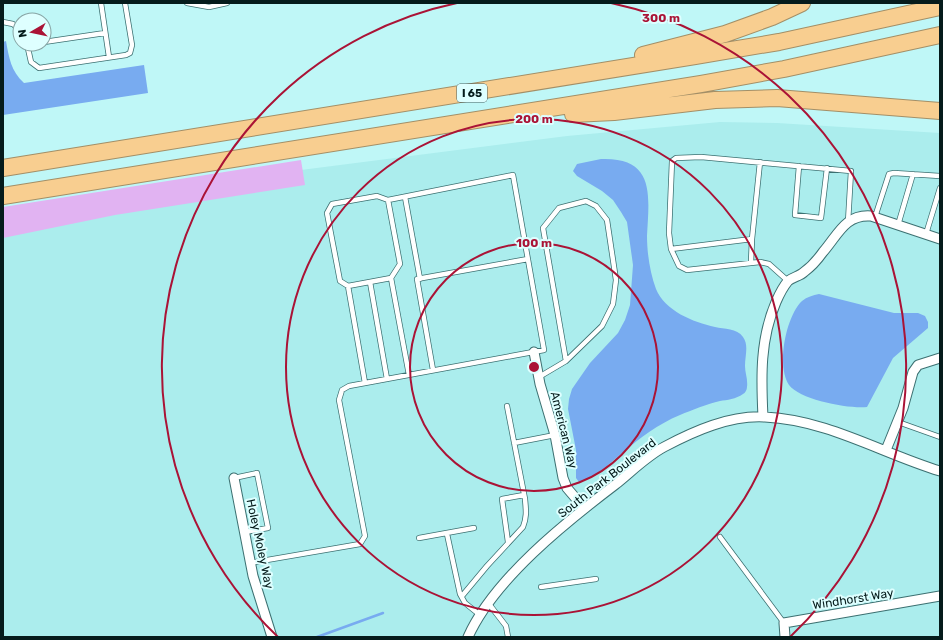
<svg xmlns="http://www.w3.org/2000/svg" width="943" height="640" viewBox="0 0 943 640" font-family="Rubik,sans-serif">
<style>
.built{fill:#abeded}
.green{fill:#e1b3f2}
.water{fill:#78abf0}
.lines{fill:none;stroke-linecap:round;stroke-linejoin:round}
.stream{stroke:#78abf0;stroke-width:2.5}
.lane-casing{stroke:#3c7071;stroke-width:6}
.street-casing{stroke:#3c7071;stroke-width:11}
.highway-casing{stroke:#a38f67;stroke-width:18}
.lane{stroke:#fff;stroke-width:4.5}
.street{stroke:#fff;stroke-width:9}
.highway{stroke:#f8ce90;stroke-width:16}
.ring{fill:none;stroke:#aa1336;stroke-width:2}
.labels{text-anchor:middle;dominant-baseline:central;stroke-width:4;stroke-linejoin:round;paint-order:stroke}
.shield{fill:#deffff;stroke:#465f5f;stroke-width:1}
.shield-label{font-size:11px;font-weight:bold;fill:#051b1b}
.street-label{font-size:12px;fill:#051b1b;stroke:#deffff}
.centre{fill:#aa1336;stroke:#deffff;stroke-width:2}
.ring-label{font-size:12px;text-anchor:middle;font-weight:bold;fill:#aa1336;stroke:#deffff;stroke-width:4;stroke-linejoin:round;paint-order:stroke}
</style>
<rect width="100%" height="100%" fill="#bff7f7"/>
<!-- built -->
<path class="built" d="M 720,122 L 777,123 L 940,133 L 940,637 L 3,637 L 3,217 L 215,181 L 567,136 Z"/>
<!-- green -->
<path class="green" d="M 301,160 L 305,185 L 115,215 L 3,238 L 3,207 Z"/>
<!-- water -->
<path class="water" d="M 6,41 C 9,58 11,71 24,83 L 144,65 L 148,93 L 3,115 L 3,42 Z
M 601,159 C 656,157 649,196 647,236 C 647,253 650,273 656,289 C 665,311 693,322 715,327 C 724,329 737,328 743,337 C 749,345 745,356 745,366 C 745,373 748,379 747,387 C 747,390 745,393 743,394 C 736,399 727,400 720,401 C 707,404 692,410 680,415 C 658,424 640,438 622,453 C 609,464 596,477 579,482 L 576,478 L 576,450 L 568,409 L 569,399 L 572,389 L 590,363 L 618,333 L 625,320 L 630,305 L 633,265 L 627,222 L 621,212 L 613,200 L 602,191 L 577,176 L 573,171 L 577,164 Z
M 819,294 L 894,313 L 918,313 L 925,316 L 928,322 L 928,328 L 893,358 L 867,407 C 849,409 800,400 789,385 C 776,366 786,316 802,301 C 807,297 813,295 819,294 Z"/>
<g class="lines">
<!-- stream -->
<path class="stream" d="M 317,637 L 383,613"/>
<!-- lane casing -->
<g class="lane-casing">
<path id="lane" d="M 101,3 L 109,57
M 187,3 L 209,7 L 227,3
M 3,22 L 13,24 L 20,31
M 44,42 L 105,33
M 27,44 L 31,62 L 39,68 L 126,55 L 130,53 L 132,45 L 125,3
M 27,45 L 34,44
M 799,166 L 795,215 L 821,218 L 827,168
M 405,197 L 420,279
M 875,217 L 889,174 L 894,173 L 940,176
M 898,225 L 913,174
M 926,234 L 940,188
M 671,249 L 752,239 L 760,162
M 751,262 L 752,239
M 391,278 L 409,375
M 788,281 L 769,264 L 760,262 L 687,270 L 679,266 L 671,249 L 669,233 L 672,161 L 676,158 L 701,157 L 851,171 L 848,222
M 370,282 L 387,379
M 348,286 L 391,278 L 400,264 L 388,200
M 433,370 L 417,279 L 528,259
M 539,377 L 566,361 L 543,228 L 559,208 L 586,201 L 596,206 L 607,220 L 616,280 L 613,304 L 602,326 L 566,361
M 898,422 L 940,437
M 514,443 L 555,435
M 234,478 L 257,473 L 268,528 L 245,532
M 447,534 L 460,594 L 465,603 L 480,615
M 720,537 L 784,623
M 419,538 L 474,528
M 508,542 L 502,499 L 524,495
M 250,563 L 360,544 L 365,536 L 339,400 L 342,390 L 349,386 L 544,350 L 513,175 L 388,200 L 377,196 L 332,204 L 327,213 L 340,281 L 348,286 L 365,383
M 541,587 L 596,579
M 462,596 L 487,566 L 523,527 C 527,517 526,510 525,499 L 507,406
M 489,604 L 506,626 L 508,637"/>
</g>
<!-- street casing -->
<g class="street-casing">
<path id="street" d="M 534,352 L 540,384 L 555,435 L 563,478 L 567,488 L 584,508
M 763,417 C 761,377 760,339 776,302 C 779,295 783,287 788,281 C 793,277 800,276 804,272 C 811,267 818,259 823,252 C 838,235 845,214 871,216 L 940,239
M 886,450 L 903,408 L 913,372 L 918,365 L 940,358
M 234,478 L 253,576 L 272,637
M 468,637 C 494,579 566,522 616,484 C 631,472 647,456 664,447 C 694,431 730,415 765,417 C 828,420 881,453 940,471
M 785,637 L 784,623 L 940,596"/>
</g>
<!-- highway casing -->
<g class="highway-casing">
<path id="highway" d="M 643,55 L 725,34 L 772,17 L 802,3
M 573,114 L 614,112 L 715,100 L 777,98 L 940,111
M 3,168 L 695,56 L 779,42 L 940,7
M 3,196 L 701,84 L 784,69 L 940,35"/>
</g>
<!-- lane -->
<use href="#lane" class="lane"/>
<!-- street -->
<use href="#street" class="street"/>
<!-- highway -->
<use href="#highway" class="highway"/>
</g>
<!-- distance rings -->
<g class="ring">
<circle cx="534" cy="367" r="124"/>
<circle cx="534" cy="367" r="248"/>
<path d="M278 637A372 372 0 0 1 457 3M611 3A372 372 0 0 1 790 637"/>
</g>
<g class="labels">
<!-- shield labels -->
<rect class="shield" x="457" y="84" width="30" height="18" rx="3"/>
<g class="shield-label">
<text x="472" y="93">I 65</text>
</g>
<!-- street labels -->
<g class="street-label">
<text transform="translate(564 430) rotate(76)">American Way</text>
<text transform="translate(607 478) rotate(-38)">South Park Boulevard</text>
<text transform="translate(260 544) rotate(78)">Holey Moley Way</text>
<text transform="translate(853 599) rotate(-9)">Windhorst Way</text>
</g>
</g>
<circle cx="534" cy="367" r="6" class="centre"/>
<g class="ring-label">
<text x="661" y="22">300 m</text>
<text x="534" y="123">200 m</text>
<text x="534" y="247">100 m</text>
</g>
<!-- border -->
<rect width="943" height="640" fill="none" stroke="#051b1b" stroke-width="8"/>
<!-- north arrow -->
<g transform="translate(32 32) rotate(261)"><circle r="19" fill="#deffff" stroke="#87a4a4"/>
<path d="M0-3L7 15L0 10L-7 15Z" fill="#aa1336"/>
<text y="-6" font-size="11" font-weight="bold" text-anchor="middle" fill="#051b1b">N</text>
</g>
</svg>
